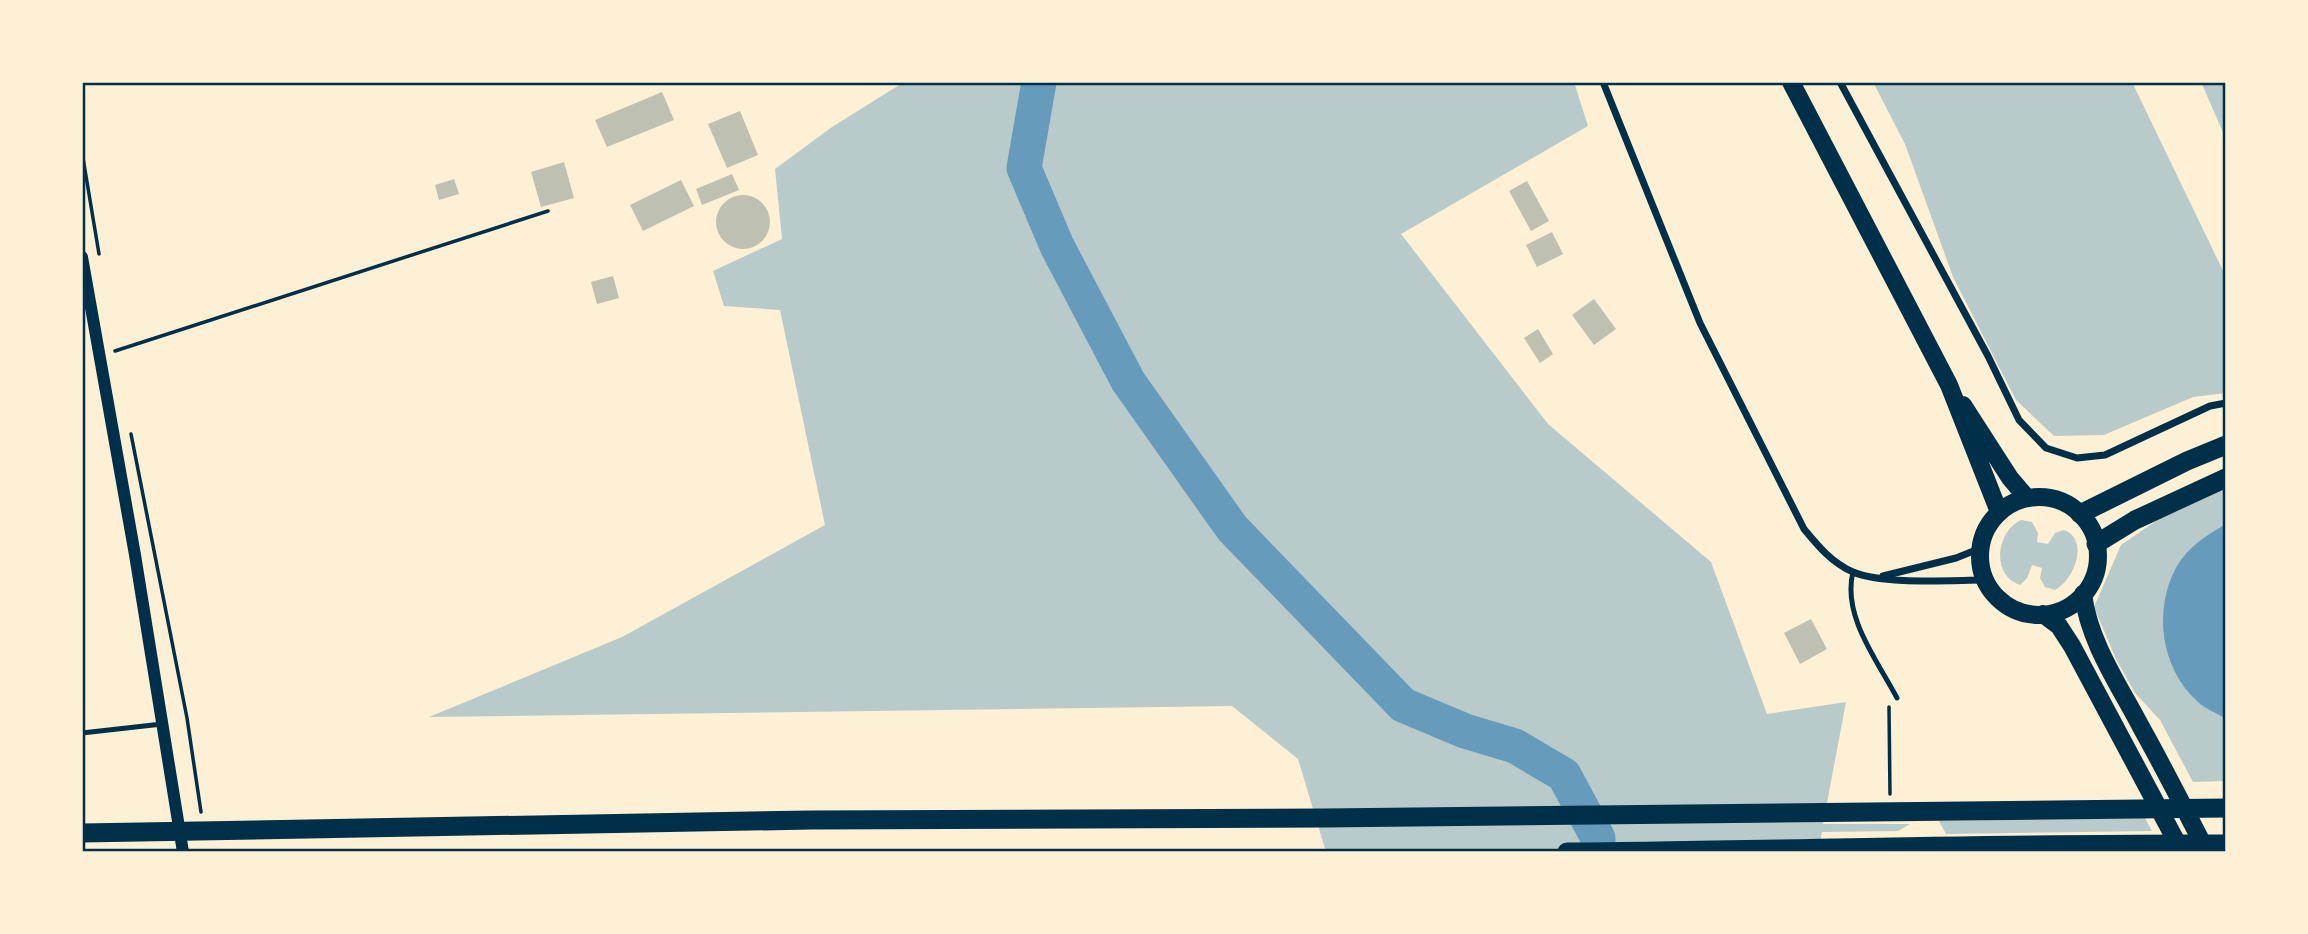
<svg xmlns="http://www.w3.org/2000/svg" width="2308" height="934" viewBox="0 0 2308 934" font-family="Quicksand,sans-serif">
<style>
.green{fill:#b9caca}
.water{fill:#669bbc}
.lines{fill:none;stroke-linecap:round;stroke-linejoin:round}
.river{stroke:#669bbc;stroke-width:35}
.building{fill:#bec0b2}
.path{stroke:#003049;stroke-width:3.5}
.service{stroke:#003049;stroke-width:5}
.minor{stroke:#003049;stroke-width:7}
.tertiary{stroke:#003049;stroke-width:12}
.primary{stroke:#003049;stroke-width:18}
.motorway{stroke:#003049;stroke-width:19}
.neatline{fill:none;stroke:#003049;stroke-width:2.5}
</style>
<rect width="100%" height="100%" fill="#fdf0d5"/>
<!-- green -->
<path class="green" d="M 904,82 L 1574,82 L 1588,126 L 1401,234 L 1548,424 L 1711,562 L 1767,714 L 1846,702 L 1823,824 L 1910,824 L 1898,831 L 1822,832 L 1818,852 L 1326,852 L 1298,759 L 1232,706 L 429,717 L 622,637 L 825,525 L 780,310 L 724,306 L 713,271 L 782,239 L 775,169 L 832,127 Z
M 1873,82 L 2132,82 L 2226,277 L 2226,393 L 2193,397 L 2104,435 L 2054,436 L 2016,400 L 1953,277 L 1905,144 Z
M 2201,82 L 2226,82 L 2226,139 Z
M 2226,489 L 2226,781 L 2193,782 L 2160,720 L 2135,693 L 2116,659 L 2094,607 L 2121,545 L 2159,519 Z
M 2021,520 L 2032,522 L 2038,533 L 2037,542 L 2048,544 L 2055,533 L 2064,530 C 2090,540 2074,580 2055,590 L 2045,587 L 2040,578 L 2042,568 L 2032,565 L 2027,578 L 2020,585 C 1990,575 1997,531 2021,520 Z
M 2145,818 L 2152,831 L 1946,834 L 1939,821 Z"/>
<!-- water -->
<path class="water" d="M 2226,524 L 2226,719 C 2217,713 2205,709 2198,702 C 2160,668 2153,609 2177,566 C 2188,547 2207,535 2226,524 Z"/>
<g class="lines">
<!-- river -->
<path class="river" d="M 1039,82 L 1024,168 L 1057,246 L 1128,381 L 1232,528 L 1403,705 L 1465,731 L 1515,746 L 1564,775 L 1598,838 L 1598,852"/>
</g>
<!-- building -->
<path class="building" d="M 662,92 L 674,120 L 607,147 L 595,120 Z
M 740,111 L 758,155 L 727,168 L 708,124 Z
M 564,162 L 574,198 L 541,207 L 531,172 Z
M 732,174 L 739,190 L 702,205 L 696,189 Z
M 454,179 L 459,194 L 439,200 L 435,185 Z
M 681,180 L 694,206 L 643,231 L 630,205 Z
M 1527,181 L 1549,221 L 1531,231 L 1509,191 Z
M716 222a27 27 0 1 1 54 0a27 27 0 1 1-54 0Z
M 1552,232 L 1563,254 L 1537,267 L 1526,245 Z
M 613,276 L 619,298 L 597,304 L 591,282 Z
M 1594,299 L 1616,329 L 1594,345 L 1572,315 Z
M 1538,329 L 1553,354 L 1540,363 L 1524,338 Z
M 1811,619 L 1827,649 L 1800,664 L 1784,633 Z"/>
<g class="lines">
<!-- path -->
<path class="path" d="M 82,152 L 99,254
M 115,351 L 548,211
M 131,434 L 187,718 L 201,812
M 1889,707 L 1890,794"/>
<!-- service -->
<path class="service" d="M 1853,572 C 1842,616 1877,660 1897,698
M 82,733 L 162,724"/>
<!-- minor -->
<path class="minor" d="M 1603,82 L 1700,323 L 1804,529 C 1818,546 1832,563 1853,572 C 1883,585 1952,580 1985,580
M 1840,82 L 1988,356 L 2019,420 L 2046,448 L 2077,458 L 2105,455 L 2210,406 L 2226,403
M 1883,576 L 1956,558 L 1981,548"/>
<!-- tertiary -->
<path class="tertiary" d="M 82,257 L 135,555 L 183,852"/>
<!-- primary -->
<path class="primary" d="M 1791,82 L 1949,385 L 1999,512
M 1963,405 L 2010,478 L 2027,498
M1980 556a59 59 0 1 1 118 0a59 59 0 1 1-118 0Z
M 2083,594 C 2089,642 2119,685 2141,727 C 2164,768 2185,810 2207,852
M 2043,614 L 2059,626 L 2072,646 L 2182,852"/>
<!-- motorway -->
<path class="motorway" d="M 2080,514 L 2187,461 L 2226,445
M 2096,544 L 2135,520 L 2226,478
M 82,833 L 811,820 L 1324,818 L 2226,808
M 1567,852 C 1787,850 2006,843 2226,844"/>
</g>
<!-- border -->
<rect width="2308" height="934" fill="none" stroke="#fdf0d5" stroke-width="168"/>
<rect x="84" y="84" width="2140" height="766" class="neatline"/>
</svg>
